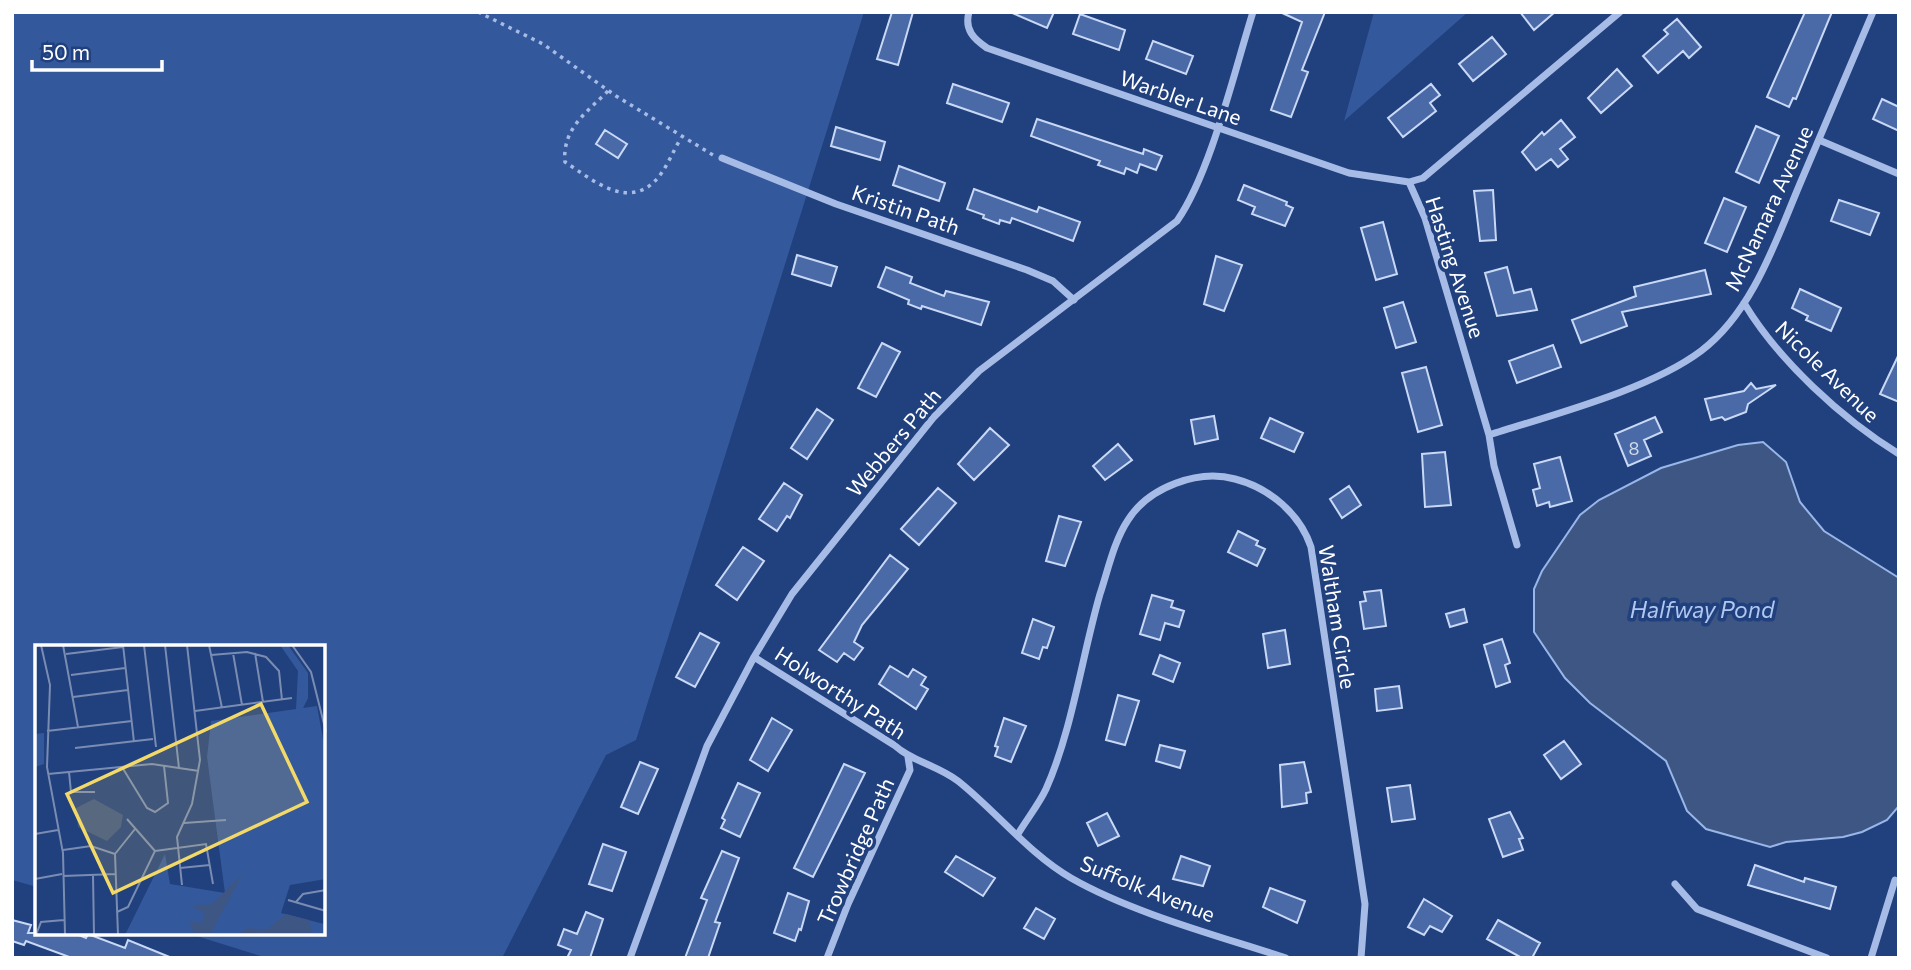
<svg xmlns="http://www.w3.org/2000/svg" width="1911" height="970" viewBox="0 0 1911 970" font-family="Commissioner,sans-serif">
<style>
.green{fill:#34589c}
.water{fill:#3e5684;stroke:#99b6e8;stroke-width:2}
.building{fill:#4a69a7;stroke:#c9d9f5;stroke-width:2}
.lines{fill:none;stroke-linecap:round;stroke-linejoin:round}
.path{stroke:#a6bce7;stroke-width:3.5;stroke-dasharray:3.5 5;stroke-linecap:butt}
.street{stroke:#a6bce7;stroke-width:7}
.labels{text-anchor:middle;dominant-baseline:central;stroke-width:7;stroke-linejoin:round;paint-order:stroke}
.number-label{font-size:18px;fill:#d2dae9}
.street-label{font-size:21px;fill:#fff;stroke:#21407e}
.water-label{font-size:23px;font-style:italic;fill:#b1c7ef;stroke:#21407e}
.inset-road{fill:none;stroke:#7a8cb2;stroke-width:2}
.view{fill:#f3d967;fill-opacity:0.15;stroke:#f3d967;stroke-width:3.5}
.inset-edge{fill:none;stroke:#fff;stroke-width:3.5}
</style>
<rect width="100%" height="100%" fill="#21407e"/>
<!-- green -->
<path class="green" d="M 12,12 L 864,12 L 636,740 L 606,755 L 502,958 L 267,958 L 187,933 L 324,933 L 324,646 L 37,646 L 37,887 L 12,880 Z
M 1374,12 L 1468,12 L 1344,121 Z"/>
<!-- water -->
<path class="water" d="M 1763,442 L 1786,462 L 1800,502 L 1824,531 L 1899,578 L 1899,806 L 1887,820 L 1862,832 L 1843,837 L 1786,842 L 1770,847 L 1706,829 L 1687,811 L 1666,761 L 1590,703 L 1565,678 L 1534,632 L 1534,589 L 1542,571 L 1580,515 L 1599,500 L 1661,468 L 1738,445 Z"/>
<!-- building -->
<path class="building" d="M 892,12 L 913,12 L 898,65 L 877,59 Z
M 1010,12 L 1054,12 L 1047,28 Z
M 1280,12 L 1325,12 L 1302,70 L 1308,72 L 1291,117 L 1271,110 L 1302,22 Z
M 1520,12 L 1555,12 L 1534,30 Z
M 1805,12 L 1832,12 L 1796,99 L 1793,98 L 1789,107 L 1767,97 Z
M 1080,14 L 1125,30 L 1119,50 L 1073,34 Z
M 1677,19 L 1701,47 L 1689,58 L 1683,51 L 1658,73 L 1643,56 L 1668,34 L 1664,30 Z
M 1492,37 L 1506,54 L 1473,81 L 1459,64 Z
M 1153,41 L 1193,56 L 1186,74 L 1146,59 Z
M 1617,69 L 1632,86 L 1601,113 L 1588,98 Z
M 953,84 L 1009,103 L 1002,122 L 947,103 Z
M 1431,84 L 1440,95 L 1430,103 L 1436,111 L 1403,137 L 1388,118 Z
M 1882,99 L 1899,107 L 1899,131 L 1873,119 Z
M 1037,119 L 1143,154 L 1144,149 L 1162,156 L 1156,170 L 1140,164 L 1137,173 L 1126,168 L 1124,174 L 1098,165 L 1100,161 L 1031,136 Z
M 1561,120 L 1575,137 L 1560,149 L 1568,159 L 1558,167 L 1551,159 L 1536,170 L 1522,152 L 1542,132 L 1544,135 Z
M 1756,126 L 1779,136 L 1759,183 L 1736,172 Z
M 836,127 L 885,142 L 880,160 L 831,146 Z
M 605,130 L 627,144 L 618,158 L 596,144 Z
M 899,166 L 945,183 L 939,201 L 893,185 Z
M 1244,185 L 1287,202 L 1286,205 L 1293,208 L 1285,226 L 1252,214 L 1255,207 L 1238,200 Z
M 974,189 L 1037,212 L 1039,207 L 1080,222 L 1073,241 L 1012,218 L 1010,223 L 1000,220 L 999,224 L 983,218 L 984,215 L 967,209 Z
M 1493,190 L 1496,240 L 1480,241 L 1474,191 Z
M 1724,198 L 1746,207 L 1727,252 L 1705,243 Z
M 1839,200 L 1879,213 L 1870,235 L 1831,221 Z
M 1383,222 L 1397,274 L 1376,280 L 1361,228 Z
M 797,255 L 837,267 L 831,286 L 792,274 Z
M 1216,256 L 1242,265 L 1224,311 L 1204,304 Z
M 886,267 L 912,277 L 910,283 L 944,296 L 946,291 L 989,302 L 981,325 L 922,306 L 921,309 L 908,304 L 909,300 L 878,287 Z
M 1507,267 L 1514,293 L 1531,289 L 1537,310 L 1497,316 L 1485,273 Z
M 1705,270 L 1711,294 L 1622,312 L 1627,326 L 1581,343 L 1572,320 L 1636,296 L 1634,287 Z
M 1800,289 L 1841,308 L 1831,331 L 1806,320 L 1808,316 L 1792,308 Z
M 1403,302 L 1416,342 L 1396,348 L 1384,308 Z
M 882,343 L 900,352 L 876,397 L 858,388 Z
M 1553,345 L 1561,367 L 1517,383 L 1509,361 Z
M 1899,354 L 1899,402 L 1880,394 Z
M 1426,367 L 1442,425 L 1418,432 L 1402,373 Z
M 1751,383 L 1756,389 L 1776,385 L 1748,404 L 1746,412 L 1725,420 L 1722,417 L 1711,420 L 1705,399 L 1744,391 Z
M 817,409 L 833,420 L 807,459 L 791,448 Z
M 1214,416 L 1218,439 L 1195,444 L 1191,420 Z
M 1655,417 L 1662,432 L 1644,440 L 1651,456 L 1628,466 L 1615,434 Z
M 1270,418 L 1303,433 L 1294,452 L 1261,438 Z
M 990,428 L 1009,445 L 974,480 L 958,464 Z
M 1118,444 L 1132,460 L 1105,480 L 1093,466 Z
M 1445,452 L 1451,505 L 1425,507 L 1422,454 Z
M 1560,457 L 1572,501 L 1550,507 L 1549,502 L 1537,506 L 1533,490 L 1540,488 L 1534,464 Z
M 784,483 L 802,495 L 790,518 L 787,516 L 777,531 L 759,519 Z
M 1349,486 L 1361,505 L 1342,518 L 1330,499 Z
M 938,488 L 956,503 L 919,545 L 901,529 Z
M 1059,516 L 1081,522 L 1065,566 L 1046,561 Z
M 1238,531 L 1258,541 L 1256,545 L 1265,549 L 1257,566 L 1228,552 Z
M 743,547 L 764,561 L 737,600 L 716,585 Z
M 890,555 L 908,569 L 862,625 L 854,642 L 863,648 L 854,660 L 844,653 L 837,662 L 819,650 Z
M 1381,590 L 1386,626 L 1364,629 L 1360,602 L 1366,601 L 1364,592 Z
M 1152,595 L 1173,601 L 1171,607 L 1184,611 L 1179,627 L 1165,623 L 1160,640 L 1140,634 Z
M 1464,609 L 1467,622 L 1450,627 L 1446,614 Z
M 1033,619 L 1054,627 L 1047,648 L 1043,647 L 1039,659 L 1022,653 Z
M 1285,630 L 1290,664 L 1268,668 L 1263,634 Z
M 700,633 L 719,643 L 695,687 L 676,677 Z
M 1502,639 L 1510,663 L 1505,665 L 1510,682 L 1496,687 L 1484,645 Z
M 1160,655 L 1180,663 L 1173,682 L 1153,674 Z
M 890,666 L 908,677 L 913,669 L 926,677 L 921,685 L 928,689 L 916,709 L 879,684 Z
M 1399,686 L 1402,708 L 1377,711 L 1375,689 Z
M 1118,695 L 1139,701 L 1125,745 L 1106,740 Z
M 772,718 L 792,730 L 768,771 L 750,760 Z
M 1004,718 L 1026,726 L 1011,762 L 995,756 L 998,747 L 995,746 Z
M 1564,741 L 1581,764 L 1561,779 L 1544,755 Z
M 1160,745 L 1185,751 L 1180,768 L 1156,761 Z
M 640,762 L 658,769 L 638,814 L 621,807 Z
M 1304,762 L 1311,792 L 1306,793 L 1307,803 L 1282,807 L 1280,765 Z
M 844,764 L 865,773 L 813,877 L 794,868 Z
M 738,783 L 760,793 L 740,837 L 721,828 L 725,820 L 722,818 Z
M 1410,785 L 1415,819 L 1392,822 L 1387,788 Z
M 1510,812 L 1523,838 L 1519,839 L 1523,850 L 1503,857 L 1489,819 Z
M 1107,813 L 1119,836 L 1098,846 L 1087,823 Z
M 603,844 L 626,852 L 612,891 L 589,884 Z
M 722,851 L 739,858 L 715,922 L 720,923 L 708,958 L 685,958 L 707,900 L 701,898 Z
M 956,856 L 995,878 L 983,896 L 945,872 Z
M 1181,856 L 1210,866 L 1203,886 L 1173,879 Z
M 1755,865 L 1804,882 L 1805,878 L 1836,887 L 1830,909 L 1748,885 Z
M 1270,888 L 1305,901 L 1297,923 L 1263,907 Z
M 788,893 L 809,901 L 801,930 L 799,929 L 795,941 L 774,933 Z
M 1424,899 L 1452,916 L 1442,932 L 1430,926 L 1424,935 L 1408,927 Z
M 1036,908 L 1055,919 L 1044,939 L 1024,928 Z
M 586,912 L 603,919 L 590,958 L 567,958 L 571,950 L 558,945 L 564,929 L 577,934 Z
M 12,920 L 31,925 L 28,933 L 74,933 L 86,938 L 88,934 L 125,948 L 128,940 L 172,958 L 72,958 L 26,941 L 24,945 L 12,941 Z
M 1498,920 L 1540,943 L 1532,958 L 1522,958 L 1487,939 Z"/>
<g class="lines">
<!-- path -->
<path class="path" d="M 478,12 L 543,44 L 616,96 L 713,155
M 608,91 C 586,113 562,129 565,162 C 590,178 626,210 655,181 C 666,170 673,151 681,138"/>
<!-- street -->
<path class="street" d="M 969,12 C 964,30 974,39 987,48 L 1349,173 L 1409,182
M 1819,140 L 1899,174
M 722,158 L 836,204 L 1027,270 L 1053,281 L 1074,300
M 1744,303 C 1778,360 1842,419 1899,454
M 1489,435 C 1551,415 1649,390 1701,351 C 1754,311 1777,237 1802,179 C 1826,123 1849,68 1873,12
M 1517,545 L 1494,466 L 1489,435 L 1425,218 L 1409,182 L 1423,178 L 1620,12
M 754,657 L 894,745 C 913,762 937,765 958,781 C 996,811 1029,854 1071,878 C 1132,913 1219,936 1286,958
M 1018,834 C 1027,819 1039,804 1046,789 C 1072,731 1082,656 1100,594 C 1108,570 1114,541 1128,520 C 1149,487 1198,469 1235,479 C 1270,488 1300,514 1311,547 L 1365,904 L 1361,958
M 1675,884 L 1697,909 L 1827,958
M 630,958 L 707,746 L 754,657 L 792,594 L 933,418 L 979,371 L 1177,221 C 1211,172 1234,72 1253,12
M 827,958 L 848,904 L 910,770 L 908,757
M 1871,958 L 1895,880"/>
</g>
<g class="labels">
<!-- number labels -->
<g class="number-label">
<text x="1634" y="448">8</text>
</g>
<!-- street labels -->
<g class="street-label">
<text transform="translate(1181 97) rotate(19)">Warbler Lane</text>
<text transform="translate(1768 208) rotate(-65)">McNamara Avenue</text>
<text transform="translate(906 209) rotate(19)">Kristin Path</text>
<text transform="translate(1456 267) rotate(72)">Hasting Avenue</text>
<text transform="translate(1828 371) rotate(44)">Nicole Avenue</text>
<text transform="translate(893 442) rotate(-50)">Webbers Path</text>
<text transform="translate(1338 617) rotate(81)">Waltham Circle</text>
<text transform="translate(841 692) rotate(33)">Holworthy Path</text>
<text transform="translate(855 851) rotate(-66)">Trowbridge Path</text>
<text transform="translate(1148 888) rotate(22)">Suffolk Avenue</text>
</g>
<!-- water labels -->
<g class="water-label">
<text x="1702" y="609">Halfway Pond</text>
</g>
</g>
<!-- overview -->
<g transform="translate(35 645)">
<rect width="290" height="290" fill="#21407e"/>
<path d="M 245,0 L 253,0 L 273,28 L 273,53 L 268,63 L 282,61 L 290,105 L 291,234 L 255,240 L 246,268 L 289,279 L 289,290 L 90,290 L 130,209 L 135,239 L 190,248 L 172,112 L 176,76 L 261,64 L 263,26 ZM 9,88 L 9,119 L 0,122 L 0,89 Z" fill="#34589c"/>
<path d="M 59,154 L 88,170 L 86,182 L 72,196 L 43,182 L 41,163 ZM 207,230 L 175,290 L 160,290 L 154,276 L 166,278 L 170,269 L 157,261 L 177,259 ZM 251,269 L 274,275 L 277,290 L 203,290 L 213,283 L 231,285 Z" fill="#3e5684"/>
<path class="inset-road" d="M 6,0 L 15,40 L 12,122 L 28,208 L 30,290M 28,0 L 43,82M 88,0 L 99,97M 109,0 L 121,102M 130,0 L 144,123M 174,0 L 187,63M 257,0 L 276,27 L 291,87M 198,8 L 207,60M 220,8 L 228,57M 31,9 L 88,2M 176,10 L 212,7 L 231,12 L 244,26 L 247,55M 36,30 L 90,23M 38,52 L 93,45M 160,66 L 257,53M 12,86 L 97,76M 40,103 L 118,94M 87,122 L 112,163 L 120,167 L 133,158 L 129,121M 34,127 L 36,147 L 60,147M 13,129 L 117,119 L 164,126M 149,178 L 191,175M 0,189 L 23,185M 28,205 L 56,201 L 80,209M 120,206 L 171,199 L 178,239M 145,223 L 175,220M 58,230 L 59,290M 28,231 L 81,229M 0,234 L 27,229M 147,240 L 142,192 L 157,159 L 165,115 L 152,0M 253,255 L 291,266M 261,257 L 268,249 L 291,245M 82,267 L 93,262 L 120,206 L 92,174M 1,290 L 6,277 L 29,275M 83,290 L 80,209 L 100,184"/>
<path class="view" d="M 226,59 L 272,157 L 78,248 L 32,149 Z"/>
<rect width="290" height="290" class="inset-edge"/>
</g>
<!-- border -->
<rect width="1911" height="970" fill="none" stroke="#ffffff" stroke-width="28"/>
<!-- scale -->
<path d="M32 60v10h130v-10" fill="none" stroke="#ffffff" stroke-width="3.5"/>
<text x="42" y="60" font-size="21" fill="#ffffff" stroke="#21407e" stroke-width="5" paint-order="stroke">50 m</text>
</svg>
